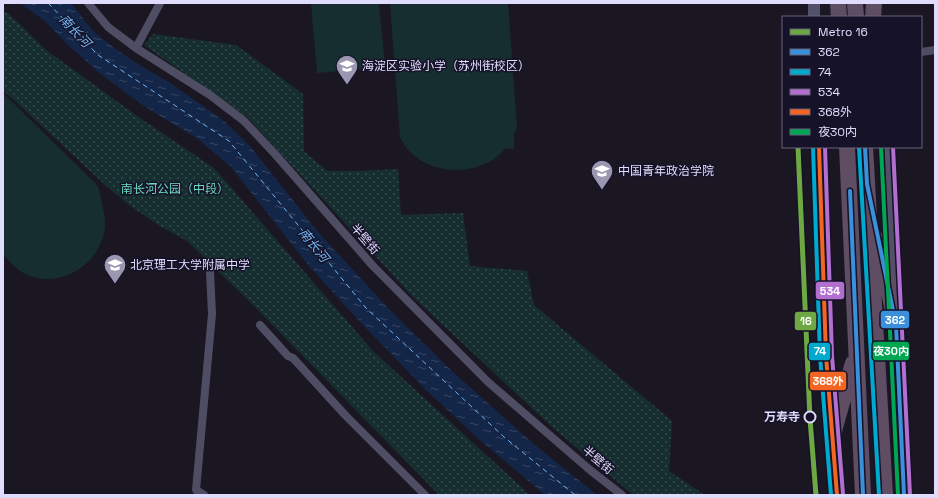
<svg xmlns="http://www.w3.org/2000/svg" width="938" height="498" viewBox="0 0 938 498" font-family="'Space Grotesk','Noto Sans SC',sans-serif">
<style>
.green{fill:#162e2f}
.park{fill:url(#park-dots)}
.water{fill:url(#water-ripples)}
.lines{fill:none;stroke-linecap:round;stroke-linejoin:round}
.ferry{stroke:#71b7f5;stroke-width:1;stroke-dasharray:5 4;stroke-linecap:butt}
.street{stroke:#4f4d63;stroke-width:8}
.secondary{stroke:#525169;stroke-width:12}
.highway{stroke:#5e4d63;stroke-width:16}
.bus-1-casing{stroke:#161228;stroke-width:7}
.bus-2-casing{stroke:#161228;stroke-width:7}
.bus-3-casing{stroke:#161228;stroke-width:7}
.bus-4-casing{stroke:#161228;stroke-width:7}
.bus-5-casing{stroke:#161228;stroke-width:7}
.bus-1{stroke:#3a90db;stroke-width:4}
.bus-2{stroke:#00a9ce;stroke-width:4}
.bus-3{stroke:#b36fd0;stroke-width:4}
.bus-4{stroke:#f26522;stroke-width:4}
.bus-5{stroke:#00a651;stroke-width:4}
.metro-1-casing{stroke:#161228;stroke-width:8}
.metro-1{stroke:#6da843;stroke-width:5}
.stop-dot{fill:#161228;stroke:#e0dcfd;stroke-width:2}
.labels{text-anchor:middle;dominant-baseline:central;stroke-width:3;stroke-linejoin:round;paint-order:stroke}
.poi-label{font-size:12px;fill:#e0dcfd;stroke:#161228;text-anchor:start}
.park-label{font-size:12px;fill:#6bd9be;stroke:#161228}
.street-label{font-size:12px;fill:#e0dcfd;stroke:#161228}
.stop-label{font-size:12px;font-weight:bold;fill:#e0dcfd;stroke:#161228;text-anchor:end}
.water-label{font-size:13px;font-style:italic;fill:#71b7f5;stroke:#161228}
.line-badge{stroke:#161228;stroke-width:1.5}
.badge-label{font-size:11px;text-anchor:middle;font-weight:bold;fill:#fff}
</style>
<defs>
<pattern id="park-dots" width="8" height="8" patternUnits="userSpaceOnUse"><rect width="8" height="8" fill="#162e2f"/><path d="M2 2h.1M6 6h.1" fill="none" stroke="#384c4e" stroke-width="1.8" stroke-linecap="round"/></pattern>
<pattern id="water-ripples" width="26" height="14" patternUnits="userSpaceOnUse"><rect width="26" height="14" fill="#142648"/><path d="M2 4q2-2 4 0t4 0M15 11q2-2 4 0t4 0" fill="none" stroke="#364563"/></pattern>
</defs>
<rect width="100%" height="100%" fill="#1a1723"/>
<!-- green -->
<path class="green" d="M 311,3 L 379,3 L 385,67 L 317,73 Z
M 390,3 L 508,3 L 517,128 L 514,135 L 514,149 C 512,149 507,148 505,149 C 503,151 500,154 498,156 C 493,160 488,163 482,165 C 453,177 413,167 400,137 Z
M 3,93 L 95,183 L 98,187 C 101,199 105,213 105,226 C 102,266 55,293 20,271 C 14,267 8,259 3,254 Z"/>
<!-- park -->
<path class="park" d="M 3,12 L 8,13 L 46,50 L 140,118 L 214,168 L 373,351 L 530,495 L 439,495 L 253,305 L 187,241 L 160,226 L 129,205 L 104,184 L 15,101 L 3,91 Z
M 153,34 L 236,45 L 303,94 L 304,151 L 327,171 L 361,171 L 398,169 L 401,215 L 463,213 L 470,266 L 527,271 L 534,305 L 672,421 L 669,471 L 705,495 L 633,495 L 552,427 L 413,297 L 249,119 L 144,45 Z"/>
<!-- water -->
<path class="water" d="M 20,3 L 71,3 L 92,30 L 113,47 L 138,64 L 170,83 L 223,120 L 249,145 L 319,233 L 389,309 L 454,373 L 535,445 L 597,495 L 545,495 L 480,440 L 426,390 L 363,325 L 309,266 L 231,167 L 198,139 L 144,106 L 103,76 L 69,46 L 45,21 Z"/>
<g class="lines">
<!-- ferry -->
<path class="ferry" d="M 48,3 L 98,55 L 229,141 L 366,308 L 504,437 L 575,495"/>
<!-- street -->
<path class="street" d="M 88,3 L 108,27 L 136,48 L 210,95 L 244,121 L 275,154 L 373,266 L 488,382 L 590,470 L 622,495
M 136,48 L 160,3
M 921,52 L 935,50
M 260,325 L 288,356 L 293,358 L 346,416 L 425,495
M 204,495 L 196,490 L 212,314 L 210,272"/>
<!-- secondary -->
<path class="secondary" d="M 814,3 L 814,17
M 819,147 L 826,356 L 832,438 L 837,495
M 887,147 L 894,288
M 895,316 L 904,495"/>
<!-- highway -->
<path class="highway" d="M 838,3 L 839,17
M 855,3 L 856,17
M 873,17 L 874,3
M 847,147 L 863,495
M 865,147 L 885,495
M 878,240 L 896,325
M 832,438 L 853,363"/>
<!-- bus-1 casing -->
<g class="bus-1-casing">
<path id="bus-1" d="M 865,147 L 867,184 L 896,325 L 904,495
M 850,191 L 863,495"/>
</g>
<!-- bus-2 casing -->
<g class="bus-2-casing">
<path id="bus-2" d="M 813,147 L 820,356 L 831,495
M 859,147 L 879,495"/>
</g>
<!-- bus-3 casing -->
<g class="bus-3-casing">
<path id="bus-3" d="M 825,147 L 832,356 L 843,494
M 893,147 L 910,495"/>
</g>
<!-- bus-4 casing -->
<g class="bus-4-casing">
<path id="bus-4" d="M 819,147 L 826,356 L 837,495"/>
</g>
<!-- bus-5 casing -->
<g class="bus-5-casing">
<path id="bus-5" d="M 881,147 L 898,495"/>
</g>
<!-- bus-1 -->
<use href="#bus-1" class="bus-1"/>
<!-- bus-2 -->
<use href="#bus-2" class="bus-2"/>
<!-- bus-3 -->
<use href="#bus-3" class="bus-3"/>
<!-- bus-4 -->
<use href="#bus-4" class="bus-4"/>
<!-- bus-5 -->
<use href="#bus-5" class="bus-5"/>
<!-- metro-1 casing -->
<g class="metro-1-casing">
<path id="metro-1" d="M 798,147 L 810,419 L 816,495"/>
</g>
<!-- metro-1 -->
<use href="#metro-1" class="metro-1"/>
</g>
<!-- icons -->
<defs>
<g id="school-pin" transform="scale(1.15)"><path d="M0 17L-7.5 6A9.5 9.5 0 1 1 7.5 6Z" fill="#9b97b1" stroke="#161228"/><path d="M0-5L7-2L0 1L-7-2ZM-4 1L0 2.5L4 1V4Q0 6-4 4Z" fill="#fff"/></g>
<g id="university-pin" transform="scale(1.15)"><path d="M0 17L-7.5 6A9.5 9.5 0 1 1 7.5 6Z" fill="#9b97b1" stroke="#161228"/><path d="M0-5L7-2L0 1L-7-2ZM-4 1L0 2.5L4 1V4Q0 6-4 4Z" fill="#fff"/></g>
</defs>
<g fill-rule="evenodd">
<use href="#school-pin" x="347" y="66"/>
<use href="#university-pin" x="602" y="171"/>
<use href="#school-pin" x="115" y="265"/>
</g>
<!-- markers -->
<circle class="stop-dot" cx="810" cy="417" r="5.5"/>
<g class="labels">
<!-- poi labels -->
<g class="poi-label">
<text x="362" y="66">海淀区实验小学（苏州街校区）</text>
<text x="618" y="171">中国青年政治学院</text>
<text x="130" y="265">北京理工大学附属中学</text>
</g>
<!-- park labels -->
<g class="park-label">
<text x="175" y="189">南长河公园（中段）</text>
</g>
<!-- street labels -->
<g class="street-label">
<text transform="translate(365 239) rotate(49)">半壁街</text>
<text transform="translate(598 460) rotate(40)">半壁街</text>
</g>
<!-- stop labels -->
<g class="stop-label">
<text x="800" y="417">万寿寺</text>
</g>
<!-- water labels -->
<g class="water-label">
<text transform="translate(75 31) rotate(47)">南长河</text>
<text transform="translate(314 245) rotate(51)">南长河</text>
</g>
</g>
<g class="line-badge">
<rect x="815" y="281" width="30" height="19" rx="4" fill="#b36fd0"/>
<rect x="880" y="310" width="30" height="19" rx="4" fill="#3a90db"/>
<rect x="794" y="311" width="23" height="20" rx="4" fill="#6da843"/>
<rect x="872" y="341" width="38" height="20" rx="4" fill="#00a651"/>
<rect x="808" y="342" width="23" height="19" rx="4" fill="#00a9ce"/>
<rect x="809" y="371" width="38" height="20" rx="4" fill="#f26522"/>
</g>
<g class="badge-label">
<text x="830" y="295">534</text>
<text x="895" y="324">362</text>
<text x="806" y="325">16</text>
<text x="891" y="355">夜30内</text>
<text x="820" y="355">74</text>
<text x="828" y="385">368外</text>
</g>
<!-- border -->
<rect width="938" height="498" fill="none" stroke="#e0dcfd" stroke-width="8"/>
<!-- legend -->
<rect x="782" y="16" width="140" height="132" fill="#161228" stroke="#67637d"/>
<rect x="790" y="29" width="20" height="6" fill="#6da843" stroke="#67637d"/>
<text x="818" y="36" font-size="12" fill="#e0dcfd">Metro 16</text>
<rect x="790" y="49" width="20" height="6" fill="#3a90db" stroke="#67637d"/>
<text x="818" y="56" font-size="12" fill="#e0dcfd">362</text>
<rect x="790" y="69" width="20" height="6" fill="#00a9ce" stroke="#67637d"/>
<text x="818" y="76" font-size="12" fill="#e0dcfd">74</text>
<rect x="790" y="89" width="20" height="6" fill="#b36fd0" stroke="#67637d"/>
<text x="818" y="96" font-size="12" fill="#e0dcfd">534</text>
<rect x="790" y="109" width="20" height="6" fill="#f26522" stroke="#67637d"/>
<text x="818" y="116" font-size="12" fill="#e0dcfd">368外</text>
<rect x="790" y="129" width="20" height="6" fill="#00a651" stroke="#67637d"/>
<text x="818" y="136" font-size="12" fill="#e0dcfd">夜30内</text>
</svg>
